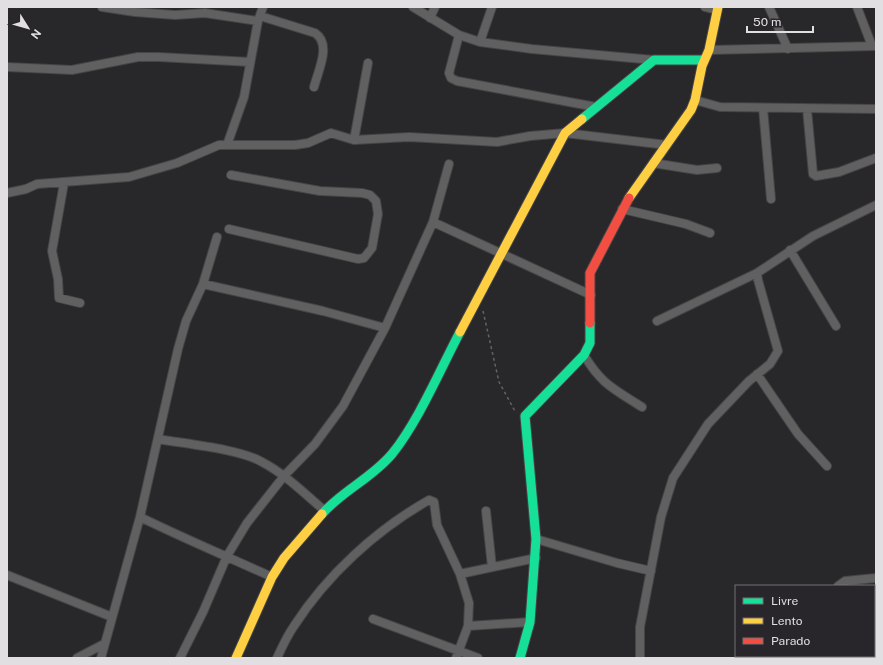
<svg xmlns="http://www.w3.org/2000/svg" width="883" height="665" viewBox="0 0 883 665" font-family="'Public Sans',sans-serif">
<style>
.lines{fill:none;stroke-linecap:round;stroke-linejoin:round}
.street-casing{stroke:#464447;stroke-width:10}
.fast-casing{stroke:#464447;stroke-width:11}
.slow-casing{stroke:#464447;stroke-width:11}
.jam-casing{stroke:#464447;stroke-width:11}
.path{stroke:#646464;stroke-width:1.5;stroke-dasharray:3 3;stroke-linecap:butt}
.street{stroke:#616060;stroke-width:8}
.fast{stroke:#16e098;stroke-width:9}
.slow{stroke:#ffcf43;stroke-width:9}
.jam{stroke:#f24e42;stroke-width:9}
</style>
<rect width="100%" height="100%" fill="#282729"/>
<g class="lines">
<!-- street casing -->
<g class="street-casing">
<path id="street" d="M 102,7 L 135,12 L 175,15 L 205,13 L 258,21
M 413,7 L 459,35 L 480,42 L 532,49 L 654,60
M 705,7 L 717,10
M 769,7 L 788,49
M 857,7 L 872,46
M 260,16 L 315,33 C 332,44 318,71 314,87
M 430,18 L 435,7
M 459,35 L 449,73 L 451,78 L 457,81 L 596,107
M 480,42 L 492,7
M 709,50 L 876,46
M 7,67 L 72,70 L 138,57 L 159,57 L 250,62
M 695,100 L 720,107 L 876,109
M 763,108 L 771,199
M 807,109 L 813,174 L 816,176 L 839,172 L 876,158
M 354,140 L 368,63
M 227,145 L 244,97 L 258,21 L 263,7
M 653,163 L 697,170 L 717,168
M 64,183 L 52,251 L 58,279 L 59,298 L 80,303
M 7,193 L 26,189 L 37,184 L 129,177 L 177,163 L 219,145 L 295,145 L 308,143 L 331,133 L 354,140 L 409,137 L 497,142 L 530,136 L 565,133 L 667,145
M 622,209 L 686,224 L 710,233
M 433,222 L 591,295
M 229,229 L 358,259 L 364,258 L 372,248 L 378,214 L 376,201 L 370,195 L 362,193 L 320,191 L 231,175
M 790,250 L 836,326
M 203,284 L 323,311 L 385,328
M 657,321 L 757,273
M 584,355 C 601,384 614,389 642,407
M 757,374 L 798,434 L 827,466
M 158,439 C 186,444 240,449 262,462 C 285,474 305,494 325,511
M 486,511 L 492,567
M 140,517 C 183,538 228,557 272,577
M 536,539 L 617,563 L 651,571
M 460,574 L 536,558
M 7,575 L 112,617
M 838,586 L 845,581 L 876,578
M 373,619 L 478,658
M 841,656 L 841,658
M 77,658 L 104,644
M 101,658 L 140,517 L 178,349 L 186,321 L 203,284 L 217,237
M 180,658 L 203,612 L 227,556 L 247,523 L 284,476 L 315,444 L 343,406 L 385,328 L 433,222 L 449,164
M 277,658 C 282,647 287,636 294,626 C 327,575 376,530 429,500 L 434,502 L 437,525 L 460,574 L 469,603 L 468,626
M 456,658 L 468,626 L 530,622
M 640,658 L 640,627 L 661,517 L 673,478 L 708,424 L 749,381 L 770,364 L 778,351 L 758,280 L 757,273 L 813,236 L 876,205"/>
</g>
<!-- fast casing -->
<g class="fast-casing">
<path id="fast" d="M 582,119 L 654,60 L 704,60
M 322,514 C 342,491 372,478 392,454 C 418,422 440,370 460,332
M 520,658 L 530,622 L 536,539 L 525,416 L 584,355 L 590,343 L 590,323"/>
</g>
<!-- slow casing -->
<g class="slow-casing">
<path id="slow" d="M 629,198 L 691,110 L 695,100 L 702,66 L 709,50 L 718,7
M 460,332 L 565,133 L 582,119
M 236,658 L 272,577 L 284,558 L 322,514"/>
</g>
<!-- jam casing -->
<g class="jam-casing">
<path id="jam" d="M 590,323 L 590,273 L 629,198"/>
</g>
<!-- path -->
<path class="path" d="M 483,311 L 499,382 L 516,413"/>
<!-- street -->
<use href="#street" class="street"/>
<!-- fast -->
<use href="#fast" class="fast"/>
<!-- slow -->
<use href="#slow" class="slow"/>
<!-- jam -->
<use href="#jam" class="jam"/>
</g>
<!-- border -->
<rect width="883" height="665" fill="none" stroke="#e1dfe2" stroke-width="16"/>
<!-- legend -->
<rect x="735" y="585" width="140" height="72" fill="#28262a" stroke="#727074"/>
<rect x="743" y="598" width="20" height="6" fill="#16e098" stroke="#727074"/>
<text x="771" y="605" font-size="12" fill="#e1dfe2">Livre</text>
<rect x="743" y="618" width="20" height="6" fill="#ffcf43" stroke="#727074"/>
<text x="771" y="625" font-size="12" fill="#e1dfe2">Lento</text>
<rect x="743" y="638" width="20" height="6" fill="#f24e42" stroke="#727074"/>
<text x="771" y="645" font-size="12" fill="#e1dfe2">Parado</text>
<!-- north arrow -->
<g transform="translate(28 28) rotate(127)" stroke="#28262a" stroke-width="3" paint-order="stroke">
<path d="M0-3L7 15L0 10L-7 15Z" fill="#e1dfe2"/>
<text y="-6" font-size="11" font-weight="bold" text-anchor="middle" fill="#e1dfe2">N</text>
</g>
<!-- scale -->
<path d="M747 26v6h66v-6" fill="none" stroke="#e1dfe2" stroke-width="2"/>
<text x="753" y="26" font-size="12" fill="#e1dfe2" stroke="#28262a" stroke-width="3" paint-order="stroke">50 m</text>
</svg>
